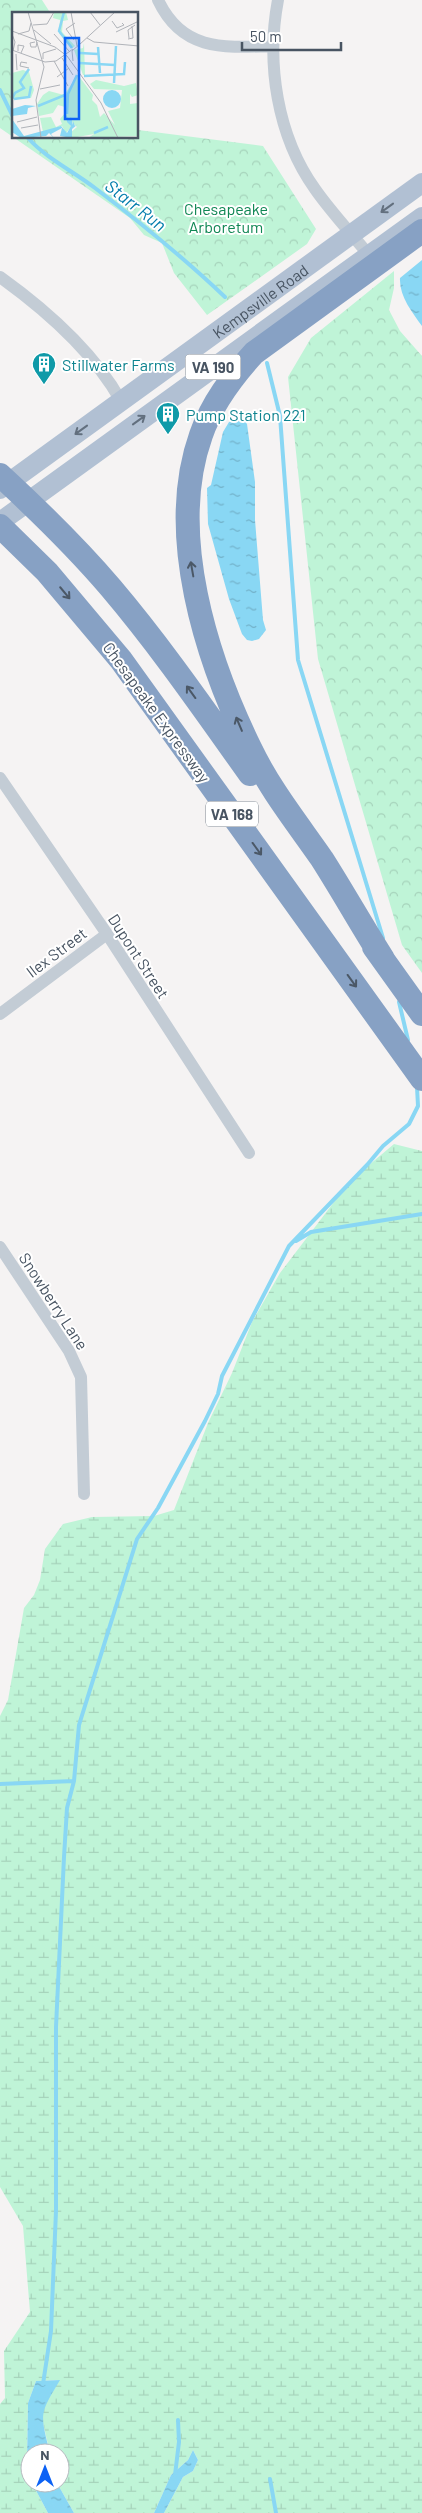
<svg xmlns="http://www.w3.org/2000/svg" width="422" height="2513" viewBox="0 0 422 2513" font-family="Barlow,sans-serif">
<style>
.forest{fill:url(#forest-crowns)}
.wetland{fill:url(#wetland-marsh)}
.water{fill:url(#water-ripples)}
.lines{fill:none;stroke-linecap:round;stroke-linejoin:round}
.stream{stroke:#89d7f4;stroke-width:4}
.street{stroke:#c3ccd5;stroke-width:12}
.primary{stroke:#b1c0d3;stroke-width:20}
.highway{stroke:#87a1c4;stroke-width:24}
.oneway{stroke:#626f7e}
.oneway2{stroke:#4b5867}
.labels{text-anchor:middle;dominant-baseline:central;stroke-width:4;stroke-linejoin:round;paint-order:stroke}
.shield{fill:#fff;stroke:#7f8791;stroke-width:1}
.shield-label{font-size:15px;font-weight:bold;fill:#485462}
.park-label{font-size:16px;fill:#108754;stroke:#fff}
.street-label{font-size:16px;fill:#485462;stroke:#fff}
.culture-label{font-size:16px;fill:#0d838f;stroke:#fff;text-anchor:start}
.water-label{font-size:18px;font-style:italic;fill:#027dac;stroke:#fff}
.inset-river{fill:none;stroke:#89d7f4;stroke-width:2.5}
.inset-road{fill:none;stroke:#b0b3b9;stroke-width:1}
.view{fill:#0c62f5;fill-opacity:0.15;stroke:#0c62f5;stroke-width:2.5}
.inset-edge{fill:none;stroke:#485462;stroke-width:2.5}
</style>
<defs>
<pattern id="forest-crowns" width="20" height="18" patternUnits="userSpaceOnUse" patternTransform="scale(1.25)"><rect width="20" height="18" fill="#bff4d7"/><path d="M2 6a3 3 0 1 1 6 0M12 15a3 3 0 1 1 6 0" fill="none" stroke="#a6d3bb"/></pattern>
<pattern id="wetland-marsh" width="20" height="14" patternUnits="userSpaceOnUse" patternTransform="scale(1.25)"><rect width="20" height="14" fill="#bff4d7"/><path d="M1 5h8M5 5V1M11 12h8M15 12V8" fill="none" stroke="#a6d3bb"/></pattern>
<pattern id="water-ripples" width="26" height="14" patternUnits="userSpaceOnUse" patternTransform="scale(1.25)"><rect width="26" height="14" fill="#89d7f4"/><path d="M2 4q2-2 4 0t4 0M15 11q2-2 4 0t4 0" fill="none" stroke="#72b1c9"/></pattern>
</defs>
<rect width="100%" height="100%" fill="#f5f3f3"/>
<!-- forest -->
<path class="forest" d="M 0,0 L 42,0 L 51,14 L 14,14 L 14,138 L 138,138 L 138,130 L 263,146 L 316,229 L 307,244 L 207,315 L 174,273 L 162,243 L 144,235 L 130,218 L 0,128 Z
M 394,271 L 394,288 L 389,310 L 400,331 L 422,356 L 422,973 L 402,945 L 318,659 L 288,377 L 311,338 Z"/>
<!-- wetland -->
<path class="wetland" d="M 394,1144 L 422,1151 L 422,2513 L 164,2513 L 183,2477 L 193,2471 L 198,2460 L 193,2450 L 188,2460 L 171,2475 L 154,2513 L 74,2513 L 57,2483 L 60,2483 L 60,2453 L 50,2453 L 42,2419 L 43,2407 L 59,2380 L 36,2381 L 28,2403 L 27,2462 L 30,2483 L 32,2483 L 48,2513 L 0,2513 L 0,2404 L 5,2398 L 4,2351 L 30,2312 L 23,2226 L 0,2187 L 0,1716 L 8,1700 L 24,1608 L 34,1595 L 40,1580 L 45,1549 L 63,1524 L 92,1517 L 154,1516 L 174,1510 L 208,1423 L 232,1373 L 252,1322 L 280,1273 L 350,1181 Z"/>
<!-- water -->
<path class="water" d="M 422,260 L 422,326 C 412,312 399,296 400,278 Z
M 235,419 L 243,419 L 247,424 L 255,482 L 255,520 L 263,620 L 266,630 L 259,639 L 252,641 L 247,640 L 242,634 L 229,599 L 208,524 L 207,488 L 211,485 L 223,432 L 229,422 Z
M 60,2380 C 39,2415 40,2413 50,2453 L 30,2453 L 30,2477 L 27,2462 L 28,2403 L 36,2381 Z
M 193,2450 L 198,2460 L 193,2471 L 183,2477 L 164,2513 L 154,2513 L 171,2475 L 188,2460 Z
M 32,2483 L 57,2483 L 74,2513 L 48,2513 Z"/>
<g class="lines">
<!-- stream -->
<path class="stream" d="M 0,90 L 14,119
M 28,138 C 47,159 73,171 95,188 C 141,223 184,258 225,297
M 267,363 L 280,416 L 298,660 L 383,938
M 399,1002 L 408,1040
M 296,1241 L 311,1232 L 422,1214
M 0,1784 L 74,1781
M 43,2384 L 51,2331 L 53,2282 L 56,2211 L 56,2027 L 64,1857 L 67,1808 L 74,1781 L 79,1725 L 137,1539 L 158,1508 L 205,1421 L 218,1394 L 222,1376 L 289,1246 L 367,1165 L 383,1146 L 409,1124 L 418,1106 L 417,1087
M 175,2475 L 179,2442 L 178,2420
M 270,2479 L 276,2513"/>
<!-- street -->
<path class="street" d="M 158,0 C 182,51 223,48 272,46
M 278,0 C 266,63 277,136 315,189 C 331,212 351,233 368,254
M 0,277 C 46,310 93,351 121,401
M 0,778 L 107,934 L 249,1153
M 0,1014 L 107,934
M 0,1247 L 69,1351 L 81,1377 L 84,1494"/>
<!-- primary -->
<g class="primary">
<path id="s1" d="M 0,489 L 422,183"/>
<path d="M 0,522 L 422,217"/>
</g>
<!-- highway -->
<path class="highway" d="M 0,475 C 39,511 77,548 111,588 C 161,647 205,711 250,774
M 0,526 L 47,572 L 121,660 L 422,1079
M 374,947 L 422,1014
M 383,959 C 362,926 343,892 322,859 C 297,823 269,788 250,748 C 206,658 166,533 201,435 C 212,403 232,377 254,353 L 422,231"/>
</g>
<!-- one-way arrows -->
<defs><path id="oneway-shaft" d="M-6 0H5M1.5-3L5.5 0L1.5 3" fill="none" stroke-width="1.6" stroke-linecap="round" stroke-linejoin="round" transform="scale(1.25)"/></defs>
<g class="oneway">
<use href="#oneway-shaft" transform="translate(387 208) rotate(144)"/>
<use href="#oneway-shaft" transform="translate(139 420) rotate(-36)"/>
<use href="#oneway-shaft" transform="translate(81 430) rotate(144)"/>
</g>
<g class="oneway2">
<use href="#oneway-shaft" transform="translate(192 569) rotate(-100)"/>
<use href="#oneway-shaft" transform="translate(65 593) rotate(50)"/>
<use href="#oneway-shaft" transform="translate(191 692) rotate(-126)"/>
<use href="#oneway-shaft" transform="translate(239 724) rotate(-113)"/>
<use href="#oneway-shaft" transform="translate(257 849) rotate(54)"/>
<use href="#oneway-shaft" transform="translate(352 981) rotate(54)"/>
</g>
<!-- icons -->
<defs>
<g id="building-pin" transform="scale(1.25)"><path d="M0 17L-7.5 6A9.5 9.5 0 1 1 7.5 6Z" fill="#0f9aa8" stroke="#fff"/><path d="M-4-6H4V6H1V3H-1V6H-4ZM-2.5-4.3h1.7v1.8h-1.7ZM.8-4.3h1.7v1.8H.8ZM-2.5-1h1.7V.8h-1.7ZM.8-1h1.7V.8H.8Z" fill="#fff"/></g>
</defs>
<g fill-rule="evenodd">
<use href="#building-pin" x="44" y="364"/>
<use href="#building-pin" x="168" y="414"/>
</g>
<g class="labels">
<!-- shield labels -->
<g class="shield">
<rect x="185.5" y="354.5" width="55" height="25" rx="4"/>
<rect x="206" y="801.5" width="52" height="25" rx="4"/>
</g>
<g class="shield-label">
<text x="213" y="367">VA 190</text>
<text x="232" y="814">VA 168</text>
</g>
<!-- park labels -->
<g class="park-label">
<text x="226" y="208">Chesapeake<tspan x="226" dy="18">Arboretum</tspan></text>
</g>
<!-- street labels -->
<g class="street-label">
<text stroke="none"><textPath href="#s1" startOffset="321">Kempsville Road</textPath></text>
<text transform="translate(157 712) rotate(54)">Chesapeake Expressway</text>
<text transform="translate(56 952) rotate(-37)">Ilex Street</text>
<text transform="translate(139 956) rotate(57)">Dupont Street</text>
<text transform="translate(54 1301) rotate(57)">Snowberry Lane</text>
</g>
<!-- culture labels -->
<g class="culture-label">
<text x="62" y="364">Stillwater Farms</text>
<text x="186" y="414">Pump Station 221</text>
</g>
<!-- water labels -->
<g class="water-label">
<text transform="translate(136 205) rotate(38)">Starr Run</text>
</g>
</g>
<!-- overview -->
<g transform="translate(12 12)">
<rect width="126" height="126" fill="#f5f3f3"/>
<path d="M 42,0 L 54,0 L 56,8 L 51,9 L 50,20 L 63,34 L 60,36 L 47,21 L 48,8 L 41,6 ZM 72,31 L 73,63 L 71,63 L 62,38 L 71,36 Z" fill="#bff4d7"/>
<path d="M 11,58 L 17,60 L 22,78 L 19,86 L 0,87 L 0,61 ZM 66,63 L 81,83 L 80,88 L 85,93 L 88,105 L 92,101 L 103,113 L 96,99 L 108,96 L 110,78 L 82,77 L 78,72 L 84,68 L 112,74 L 124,71 L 126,83 L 120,85 L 118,82 L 118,92 L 126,91 L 126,124 L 76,126 L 82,122 L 60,126 L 58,121 L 65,115 L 58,108 L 59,115 L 54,121 L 50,114 L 31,120 L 28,106 L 39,105 L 44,115 L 50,112 L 48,107 L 54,100 L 53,95 L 46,93 L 41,101 L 27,104 L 25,92 L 31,83 L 37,79 L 52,83 Z" fill="#bff4d7"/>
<path d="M91 87a9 9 0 1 1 18 0a9 9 0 1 1-18 0ZM 13,93 L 24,94 L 16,96 L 15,102 L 0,104 L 0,97 ZM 54,103 L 57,108 L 59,105 L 61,113 L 61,109 L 63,114 L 66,112 L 60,117 L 60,126 L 48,124 L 50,116 L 39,122 L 42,126 L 37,121 L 34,124 L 9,126 L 0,120 L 0,107 L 12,124 L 49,114 L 55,121 L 59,114 L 55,110 Z" fill="#89d7f4"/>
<path class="inset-river" d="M 52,0 L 47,19 L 60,36M 86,35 L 88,61M 68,41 L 86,42M 67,51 L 103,53M 72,64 L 112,62 L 113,50M 102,71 L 104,34M 0,87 L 3,81 L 12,76 L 8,70 L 17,57M 2,87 L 17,85 L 19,74M 26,94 L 53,83M 55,102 L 56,82 L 65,63M 82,121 L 96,115"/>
<path class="inset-road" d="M 16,0 L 32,55 L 24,88 L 29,126M 59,0 L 65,34M 78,0 L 88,13M 100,9 L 105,16 L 112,13 L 110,11M 21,13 L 35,12 L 42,0M 22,18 L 39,32M 0,19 L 43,35 L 55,44 L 89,91 L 106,126M 104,20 L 127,9M 0,22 L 3,30 L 1,39M 6,22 L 17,19 L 19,11M 42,22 L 57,39M 75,26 L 82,30 L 127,34M 117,26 L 116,18 L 123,13M 116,27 L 121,26 L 120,14M 62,28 L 54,17 L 63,11M 23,30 L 18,31 L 19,35 L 24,35 L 25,30M 67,33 L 103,0M 0,38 L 33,50 L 44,49 L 61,37M 6,39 L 6,33 L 12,34 L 9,41M 4,42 L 5,58M 50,46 L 61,63M 31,47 L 31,41 L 44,37M 42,49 L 56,74M 61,49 L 60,39 L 69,31M 15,51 L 9,50 L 8,54 L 17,56M 45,65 L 57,56M 28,77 L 48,73M 5,110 L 25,105M 9,116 L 26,113"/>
<path class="view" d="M 53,26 L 67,26 L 67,107 L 53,107 Z"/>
<rect width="126" height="126" class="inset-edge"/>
</g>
<!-- north arrow -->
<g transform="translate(45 2468)"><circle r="24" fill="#ffffff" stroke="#b6bbc0"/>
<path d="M0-4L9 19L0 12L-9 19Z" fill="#0c62f5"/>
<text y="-8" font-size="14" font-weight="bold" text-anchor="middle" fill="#485462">N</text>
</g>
<!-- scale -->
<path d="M242 42v8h99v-8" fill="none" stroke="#485462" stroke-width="2.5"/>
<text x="250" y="42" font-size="15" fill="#485462" stroke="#ffffff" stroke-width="4" paint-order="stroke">50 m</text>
</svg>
